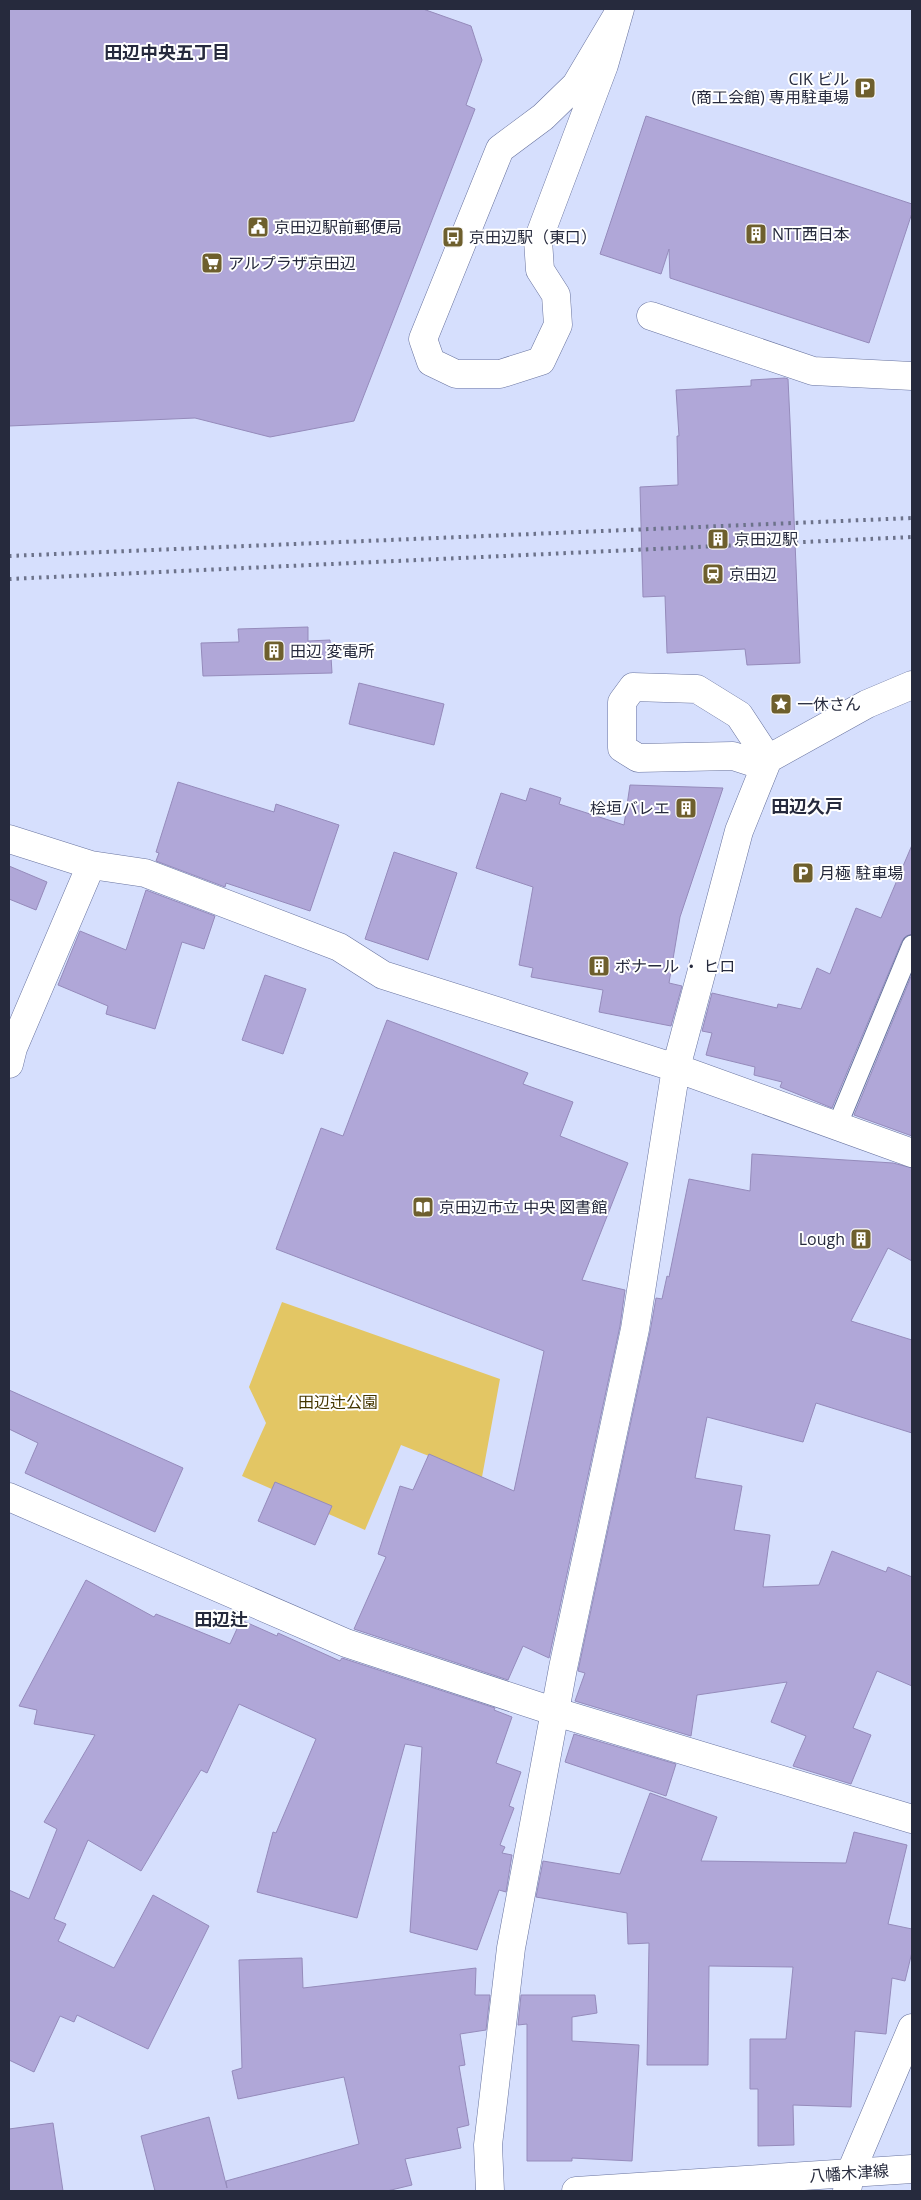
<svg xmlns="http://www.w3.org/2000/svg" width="921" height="2200" viewBox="0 0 921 2200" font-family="'Open Sans','Noto Sans JP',sans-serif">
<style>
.green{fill:#e3c664}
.building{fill:#b0a7d8;stroke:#958bbb}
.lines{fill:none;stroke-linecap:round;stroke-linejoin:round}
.service-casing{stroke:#68739f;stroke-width:21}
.pedestrian-casing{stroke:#68739f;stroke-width:29}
.minor-casing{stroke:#68739f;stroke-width:29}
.tertiary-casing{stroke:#68739f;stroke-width:29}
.primary-casing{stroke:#68739f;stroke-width:29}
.service{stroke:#fff;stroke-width:19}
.pedestrian{stroke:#fff;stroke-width:28}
.minor{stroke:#fff;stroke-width:28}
.tertiary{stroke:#fff;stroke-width:28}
.primary{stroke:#fff;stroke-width:28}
.rail{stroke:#6c728a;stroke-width:4;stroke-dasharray:2.5 5;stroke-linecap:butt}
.labels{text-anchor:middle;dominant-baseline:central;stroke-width:4;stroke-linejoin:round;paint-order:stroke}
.poi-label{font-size:16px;fill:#262a3d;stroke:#fff;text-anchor:start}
.park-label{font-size:16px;fill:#443600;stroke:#fff}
.street-label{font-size:16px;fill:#262a3d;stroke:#fff}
.neighbourhood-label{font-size:18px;font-weight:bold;fill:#262a3d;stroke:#fff}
</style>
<rect width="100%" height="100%" fill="#d6dffd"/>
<!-- green -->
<path class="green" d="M 282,1302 L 500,1379 L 482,1477 L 401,1445 L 365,1530 L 242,1476 L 266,1423 L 249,1387 Z"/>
<!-- building -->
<path class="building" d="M 9,9 L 423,9 L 471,26 L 482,60 L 466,105 L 475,109 L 354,421 L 270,437 L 195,418 L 9,426 Z
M 646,116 L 912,204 L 912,213 L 869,343 L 670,278 L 669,249 L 661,274 L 600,254 Z
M 785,378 L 788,379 L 790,421 L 800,663 L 747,665 L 745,649 L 667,653 L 665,596 L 643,597 L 640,487 L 678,485 L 677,436 L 679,436 L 676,390 L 751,386 L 751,380 Z
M 308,627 L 308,641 L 330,640 L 332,673 L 203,676 L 201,643 L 239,642 L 238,629 Z
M 359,683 L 444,704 L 434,745 L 349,724 Z
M 178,782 L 274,812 L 276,804 L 339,825 L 310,911 L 226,883 L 225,887 L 156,861 L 159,853 L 156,852 Z
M 630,785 L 723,788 L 680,917 L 669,983 L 682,986 L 671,1026 L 599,1012 L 603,990 L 531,977 L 533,968 L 519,965 L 533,887 L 476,868 L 501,793 L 526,801 L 530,788 L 561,798 L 559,804 L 624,825 Z
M 912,845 L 912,934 L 906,936 L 902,941 L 832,1108 L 780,1087 L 782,1082 L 754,1075 L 755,1067 L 706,1055 L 712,1033 L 702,1031 L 712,993 L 777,1008 L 778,1004 L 801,1009 L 817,968 L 830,974 L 856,908 L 881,918 Z
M 394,852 L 457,873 L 428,960 L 365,939 Z
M 9,866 L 47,882 L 36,910 L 9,899 Z
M 146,890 L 215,916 L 204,949 L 182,942 L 155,1029 L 106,1014 L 108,1006 L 58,985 L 80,931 L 126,950 Z
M 912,974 L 912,1136 L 854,1115 Z
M 265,975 L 306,989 L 283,1054 L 242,1040 Z
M 387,1020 L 528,1073 L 523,1084 L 573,1102 L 560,1136 L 628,1163 L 582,1280 L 625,1290 L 620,1326 L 549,1658 L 523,1646 L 508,1680 L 354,1629 L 386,1557 L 378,1554 L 400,1486 L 413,1490 L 429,1454 L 514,1491 L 544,1351 L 276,1249 L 321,1128 L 343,1136 Z
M 752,1154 L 893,1163 L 912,1168 L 912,1261 L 888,1248 L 851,1321 L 912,1340 L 912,1433 L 816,1403 L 803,1442 L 707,1417 L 695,1478 L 742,1486 L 734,1530 L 770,1535 L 763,1587 L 819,1585 L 832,1551 L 886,1572 L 888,1567 L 912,1577 L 912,1686 L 877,1671 L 853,1728 L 871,1735 L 851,1784 L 793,1766 L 806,1736 L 771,1722 L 787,1682 L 697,1695 L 691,1736 L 575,1701 L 585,1673 L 578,1671 L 650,1332 L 656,1298 L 662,1299 L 667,1276 L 669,1277 L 689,1179 L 750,1191 Z
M 9,1390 L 183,1468 L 155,1532 L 25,1473 L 38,1443 L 9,1429 Z
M 275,1482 L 332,1506 L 315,1545 L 258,1521 Z
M 86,1580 L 154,1617 L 156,1614 L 230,1644 L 241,1620 L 277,1636 L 278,1633 L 340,1661 L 342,1658 L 495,1708 L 494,1710 L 512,1717 L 496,1763 L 521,1772 L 509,1806 L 514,1808 L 500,1845 L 505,1847 L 502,1853 L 512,1855 L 506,1892 L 499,1890 L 477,1950 L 410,1932 L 422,1747 L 405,1744 L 357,1918 L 257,1892 L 273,1832 L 276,1833 L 316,1739 L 239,1704 L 207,1773 L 201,1770 L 141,1871 L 88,1840 L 54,1919 L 66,1924 L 58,1941 L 114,1968 L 153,1895 L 209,1926 L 148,2049 L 77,2015 L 74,2022 L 60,2016 L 34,2072 L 9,2060 L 9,1890 L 29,1899 L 57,1829 L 44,1822 L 95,1735 L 34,1724 L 37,1710 L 19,1706 Z
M 574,1734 L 676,1764 L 666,1796 L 565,1762 Z
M 650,1793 L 717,1817 L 701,1861 L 846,1863 L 854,1832 L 907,1845 L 888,1924 L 912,1929 L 912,1952 L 905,1981 L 892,1978 L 886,2034 L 855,2031 L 851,2107 L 793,2105 L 794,2145 L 758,2146 L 758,2089 L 750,2089 L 750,2039 L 786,2039 L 793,1967 L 709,1966 L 708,2065 L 647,2065 L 649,1943 L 628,1944 L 627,1913 L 536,1897 L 543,1861 L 620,1874 Z
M 302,1958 L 303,1988 L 476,1968 L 475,1995 L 490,1995 L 486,2030 L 460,2034 L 465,2065 L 459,2066 L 469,2125 L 457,2128 L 461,2148 L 405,2159 L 412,2185 L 387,2191 L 155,2191 L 141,2136 L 209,2117 L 227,2188 L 226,2181 L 359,2144 L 344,2077 L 238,2099 L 232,2071 L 242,2068 L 239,1960 Z
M 521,1995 L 595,1995 L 597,2013 L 572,2017 L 572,2041 L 639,2045 L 632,2161 L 572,2158 L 572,2161 L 527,2161 L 527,2024 L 518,2025 Z
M 53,2123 L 63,2191 L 9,2191 L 9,2129 Z"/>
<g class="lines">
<!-- service casing -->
<g class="service-casing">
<path id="service" d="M 837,1126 L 912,945"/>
</g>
<!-- pedestrian casing -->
<g class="pedestrian-casing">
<path id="pedestrian" d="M 651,316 L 813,371 L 912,376"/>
</g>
<!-- minor casing -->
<g class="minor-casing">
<path id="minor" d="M 617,16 L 576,85 L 543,117 L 500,149 L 423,339 L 431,362 L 456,374 L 500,374 L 541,361 L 558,325 L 556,295 L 540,270 L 538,240 L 604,65 L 620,9
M 764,766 L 733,756 L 638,758 L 622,748 L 622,702 L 633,687 L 697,689 L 739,715 L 768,759
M 9,839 L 91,865 L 145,873 L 339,947 L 383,975 L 676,1068 L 912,1153
M 9,1064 L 13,1048 L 91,865
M 9,1497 L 346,1643 L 556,1712 L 912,1819
M 490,2191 L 488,2145 L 511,1948 L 563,1668 L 635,1329 L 676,1068 L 739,831 L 768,759 L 867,704 L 912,685"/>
</g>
<!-- tertiary casing -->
<g class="tertiary-casing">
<path id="tertiary" d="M 847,2191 L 850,2174 L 912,2028"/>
</g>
<!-- primary casing -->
<g class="primary-casing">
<path id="primary" d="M 576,2191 L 912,2169"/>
</g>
<!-- service -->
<use href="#service" class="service"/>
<!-- pedestrian -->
<use href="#pedestrian" class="pedestrian"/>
<!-- minor -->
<use href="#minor" class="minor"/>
<!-- tertiary -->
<use href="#tertiary" class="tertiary"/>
<!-- primary -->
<use href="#primary" class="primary"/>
<!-- rail -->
<path class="rail" d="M 9,556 L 912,518
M 9,579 L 912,537"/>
</g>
<!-- icons -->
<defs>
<g id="parking-square" transform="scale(1.125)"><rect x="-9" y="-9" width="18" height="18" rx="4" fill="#6e5f2d" stroke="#fff"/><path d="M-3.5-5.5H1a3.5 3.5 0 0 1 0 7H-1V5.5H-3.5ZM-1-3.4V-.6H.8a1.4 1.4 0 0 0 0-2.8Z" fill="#fff"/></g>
<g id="civic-square" transform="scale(1.125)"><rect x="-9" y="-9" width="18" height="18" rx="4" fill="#6e5f2d" stroke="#fff"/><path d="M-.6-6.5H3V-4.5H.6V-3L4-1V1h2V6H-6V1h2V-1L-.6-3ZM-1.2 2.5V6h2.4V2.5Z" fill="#fff"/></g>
<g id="building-square" transform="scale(1.125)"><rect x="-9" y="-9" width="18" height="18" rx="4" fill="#6e5f2d" stroke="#fff"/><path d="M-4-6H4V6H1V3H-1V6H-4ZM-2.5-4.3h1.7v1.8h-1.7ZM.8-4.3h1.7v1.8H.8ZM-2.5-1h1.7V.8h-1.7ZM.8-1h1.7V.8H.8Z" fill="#fff"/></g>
<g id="bus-square" transform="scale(1.125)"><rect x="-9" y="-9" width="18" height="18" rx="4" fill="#6e5f2d" stroke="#fff"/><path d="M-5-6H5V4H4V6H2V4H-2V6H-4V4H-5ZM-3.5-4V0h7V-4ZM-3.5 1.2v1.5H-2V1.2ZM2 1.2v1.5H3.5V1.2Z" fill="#fff"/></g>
<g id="supermarket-square" transform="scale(1.125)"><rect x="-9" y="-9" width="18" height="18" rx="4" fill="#6e5f2d" stroke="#fff"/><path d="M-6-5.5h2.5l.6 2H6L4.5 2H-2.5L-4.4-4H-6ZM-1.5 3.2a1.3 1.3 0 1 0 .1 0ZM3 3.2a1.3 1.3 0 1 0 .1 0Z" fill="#fff"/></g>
<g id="station-square" transform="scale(1.125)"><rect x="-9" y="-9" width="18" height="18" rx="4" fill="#6e5f2d" stroke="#fff"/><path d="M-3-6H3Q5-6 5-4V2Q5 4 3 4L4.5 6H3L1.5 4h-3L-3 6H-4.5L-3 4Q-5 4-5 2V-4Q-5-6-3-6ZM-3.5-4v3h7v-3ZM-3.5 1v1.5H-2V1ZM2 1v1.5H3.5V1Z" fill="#fff"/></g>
<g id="sight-square" transform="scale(1.125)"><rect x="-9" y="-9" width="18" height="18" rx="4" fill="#6e5f2d" stroke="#fff"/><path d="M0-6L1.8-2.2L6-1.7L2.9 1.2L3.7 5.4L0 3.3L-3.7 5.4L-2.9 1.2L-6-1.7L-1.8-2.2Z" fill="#fff"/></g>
<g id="library-square" transform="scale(1.125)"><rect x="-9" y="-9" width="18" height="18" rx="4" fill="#6e5f2d" stroke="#fff"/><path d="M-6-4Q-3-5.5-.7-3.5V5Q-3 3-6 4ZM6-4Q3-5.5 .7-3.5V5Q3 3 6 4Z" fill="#fff"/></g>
</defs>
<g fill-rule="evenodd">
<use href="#parking-square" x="865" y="88"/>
<use href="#civic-square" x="258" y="227"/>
<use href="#building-square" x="756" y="234"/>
<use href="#bus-square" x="453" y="237"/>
<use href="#supermarket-square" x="212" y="263"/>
<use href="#building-square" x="718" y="539"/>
<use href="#station-square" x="713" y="574"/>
<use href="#building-square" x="274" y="651"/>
<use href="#sight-square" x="781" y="704"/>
<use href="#building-square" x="686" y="808"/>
<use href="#parking-square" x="803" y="873"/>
<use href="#building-square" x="599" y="966"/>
<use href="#library-square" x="423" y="1207"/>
<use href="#building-square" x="861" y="1239"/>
</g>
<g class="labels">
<!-- poi labels -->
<g class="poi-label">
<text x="849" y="79" text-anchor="end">CIK ビル<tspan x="849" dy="18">(商工会館) 専用駐車場</tspan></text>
<text x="274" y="227">京田辺駅前郵便局</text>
<text x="772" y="234">NTT西日本</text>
<text x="469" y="237">京田辺駅（東口）</text>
<text x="228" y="263">アルプラザ京田辺</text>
<text x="734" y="539">京田辺駅</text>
<text x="729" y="574">京田辺</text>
<text x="290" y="651">田辺 変電所</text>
<text x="797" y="704">一休さん</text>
<text x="670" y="808" text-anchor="end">桧垣バレエ</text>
<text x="819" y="873">月極 駐車場</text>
<text x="615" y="966">ボナール ・ ヒロ</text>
<text x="439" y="1207">京田辺市立 中央 図書館</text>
<text x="845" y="1239" text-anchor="end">Lough</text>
</g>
<!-- park labels -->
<g class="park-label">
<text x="338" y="1402">田辺辻公園</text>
</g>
<!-- street labels -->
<g class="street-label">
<text transform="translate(849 2173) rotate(-4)">八幡木津線</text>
</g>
<!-- neighbourhood labels -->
<g class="neighbourhood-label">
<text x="167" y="52">田辺中央五丁目</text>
<text x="807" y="806">田辺久戸</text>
<text x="221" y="1619">田辺辻</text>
</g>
</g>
<!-- border -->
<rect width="921" height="2200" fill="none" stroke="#262a3d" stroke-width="20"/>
</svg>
